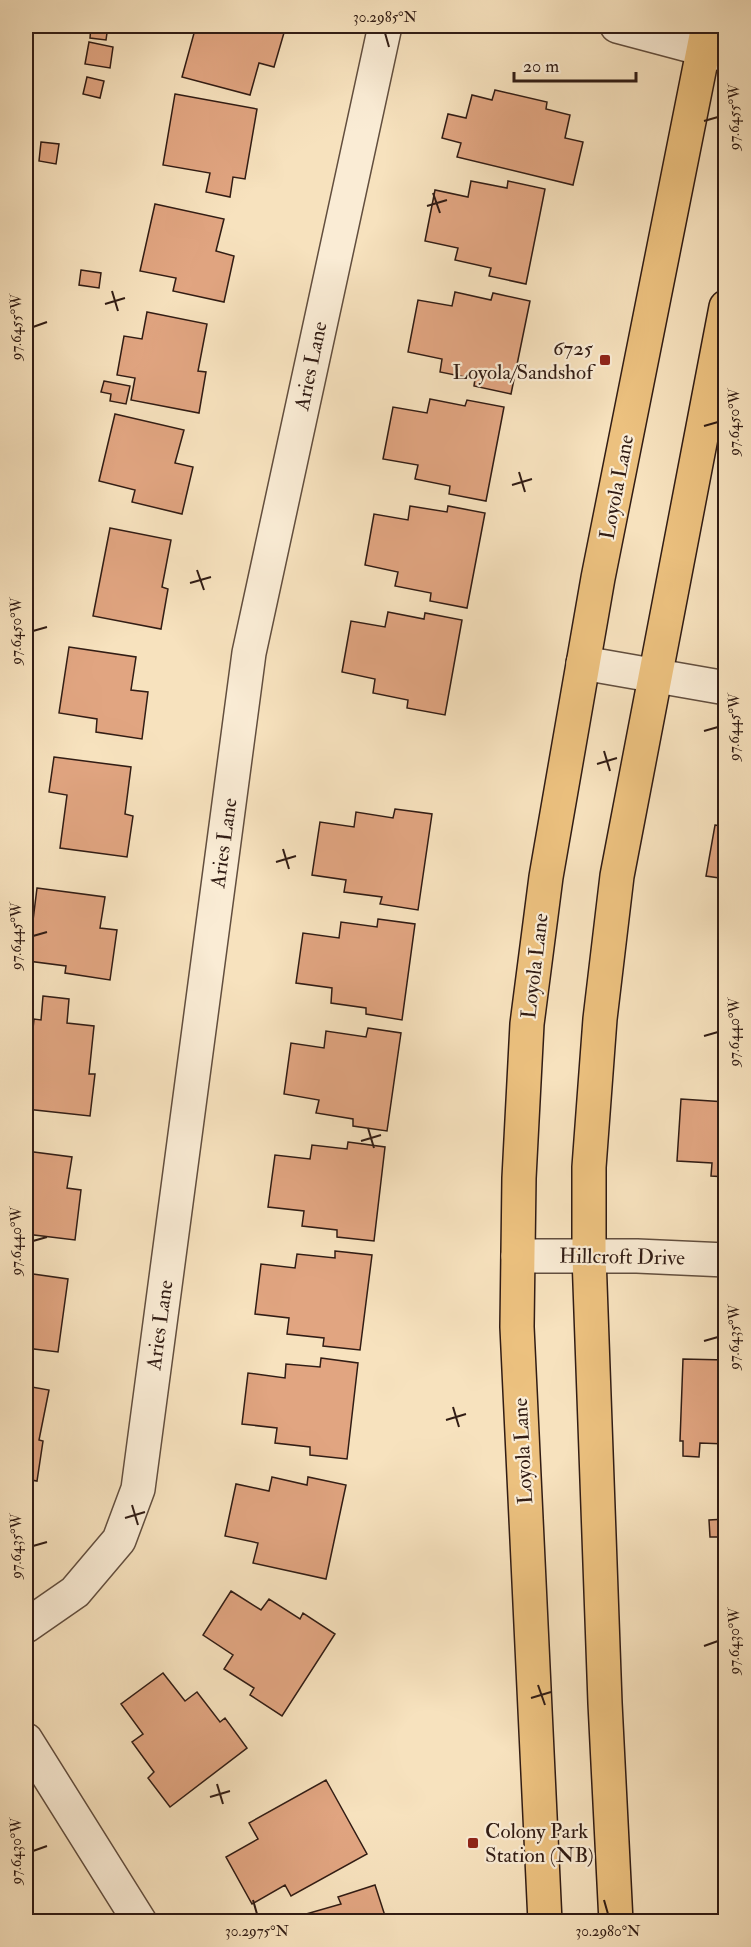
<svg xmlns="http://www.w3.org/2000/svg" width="751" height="1947" viewBox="0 0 751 1947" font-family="'IM FELL Double Pica',serif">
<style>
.building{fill:#e1a581;stroke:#311c14;stroke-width:1.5}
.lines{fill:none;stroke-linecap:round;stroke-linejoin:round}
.minor-casing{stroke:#624e3e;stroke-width:36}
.major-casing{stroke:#311c14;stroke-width:36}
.minor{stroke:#faecd5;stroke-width:33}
.major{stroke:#ecc17f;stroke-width:33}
.ticks{fill:none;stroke:#311c14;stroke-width:2}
.poi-dot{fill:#8f2418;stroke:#faecd5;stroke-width:2}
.labels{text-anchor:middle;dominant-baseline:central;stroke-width:4.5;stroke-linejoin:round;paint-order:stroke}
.poi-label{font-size:21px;fill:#311c14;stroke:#faecd5;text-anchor:end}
.street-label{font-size:21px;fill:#311c14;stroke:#faecd5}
.neatline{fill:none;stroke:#311c14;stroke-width:2}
.ticks-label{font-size:15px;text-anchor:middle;fill:#311c14}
</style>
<rect width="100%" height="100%" fill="#f7e2be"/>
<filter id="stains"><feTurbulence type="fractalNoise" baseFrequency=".00333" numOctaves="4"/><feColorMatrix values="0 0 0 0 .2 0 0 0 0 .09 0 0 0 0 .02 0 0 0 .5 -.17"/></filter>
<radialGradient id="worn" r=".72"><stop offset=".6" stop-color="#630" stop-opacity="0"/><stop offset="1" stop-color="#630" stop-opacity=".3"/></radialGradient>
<!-- building -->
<path class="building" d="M 91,26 L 108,26 L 106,40 L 90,38 Z
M 196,26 L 286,26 L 274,67 L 259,63 L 250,95 L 182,77 Z
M 89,42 L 113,47 L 110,68 L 85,64 Z
M 87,77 L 104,81 L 100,98 L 83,94 Z
M 495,90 L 547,102 L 546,109 L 570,115 L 565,138 L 583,142 L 573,185 L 457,157 L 461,143 L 442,138 L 448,114 L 466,118 L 472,95 L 492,100 Z
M 175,94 L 257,109 L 245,179 L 233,177 L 230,197 L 206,192 L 210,173 L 163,165 Z
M 41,142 L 59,144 L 56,164 L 39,161 Z
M 471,181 L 507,188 L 508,181 L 545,189 L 526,284 L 489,276 L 491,268 L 455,260 L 458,248 L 425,241 L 435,190 L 468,197 Z
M 155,204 L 224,219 L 216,251 L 234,256 L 224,302 L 173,291 L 176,278 L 140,271 Z
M 81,270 L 101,273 L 99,288 L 79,285 Z
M 455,292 L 491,300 L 493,293 L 530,301 L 511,394 L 474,386 L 475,379 L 440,372 L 442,359 L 408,352 L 418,300 L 452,306 Z
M 147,312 L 207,324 L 198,371 L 206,372 L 199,413 L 131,400 L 135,378 L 117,375 L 124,336 L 142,339 Z
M 104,381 L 130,386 L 126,404 L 110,401 L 111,394 L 101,392 Z
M 430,399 L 465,406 L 467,400 L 504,407 L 486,501 L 449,494 L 450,486 L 415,479 L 418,465 L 383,459 L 393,407 L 427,413 Z
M 115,414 L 184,430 L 175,463 L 193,467 L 182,514 L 132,502 L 135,490 L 99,481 Z
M 410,506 L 447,512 L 448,506 L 485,513 L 467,608 L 430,601 L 431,593 L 395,586 L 398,572 L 365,565 L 374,514 L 408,520 Z
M 110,528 L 171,540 L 162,587 L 168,589 L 161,629 L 93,616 Z
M 388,612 L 424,619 L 425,613 L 462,620 L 445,715 L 407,708 L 408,700 L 373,693 L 375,679 L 342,672 L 351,621 L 385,627 Z
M 69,647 L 136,657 L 131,690 L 148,692 L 142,739 L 96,732 L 97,719 L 59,713 Z
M 54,757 L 131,767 L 125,814 L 133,816 L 127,857 L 60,848 L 67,795 L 49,792 Z
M 395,809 L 432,814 L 418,910 L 380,904 L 382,897 L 344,892 L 346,880 L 312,875 L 320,822 L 354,827 L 356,812 L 393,818 Z
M 715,825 L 726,827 L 726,879 L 706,876 Z
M 37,888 L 105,897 L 100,928 L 117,930 L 110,980 L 65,973 L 66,966 L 28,961 Z
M 378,919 L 415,924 L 402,1020 L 366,1014 L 366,1008 L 331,1003 L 332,988 L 296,983 L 303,933 L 339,938 L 341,922 L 377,927 Z
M 43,996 L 69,999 L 67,1023 L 94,1026 L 89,1074 L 95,1074 L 90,1116 L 26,1109 L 28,1078 L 26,1078 L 26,1057 L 30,1057 L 34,1019 L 41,1020 Z
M 368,1028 L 401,1033 L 387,1131 L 353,1126 L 353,1119 L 316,1113 L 319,1100 L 284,1094 L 291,1043 L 324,1048 L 326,1031 L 366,1037 Z
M 681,1099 L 726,1102 L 726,1177 L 711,1176 L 712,1163 L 677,1161 Z
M 348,1142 L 385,1147 L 374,1241 L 337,1237 L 337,1230 L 302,1226 L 304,1211 L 268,1207 L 275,1155 L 310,1159 L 312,1145 L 347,1149 Z
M 26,1151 L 72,1157 L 67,1188 L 81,1190 L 75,1240 L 26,1234 Z
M 335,1251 L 372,1255 L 360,1350 L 323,1346 L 324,1338 L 287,1334 L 289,1318 L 255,1314 L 261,1264 L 295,1268 L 297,1254 L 335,1258 Z
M 26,1273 L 68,1279 L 58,1352 L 26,1348 Z
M 321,1358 L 358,1363 L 347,1459 L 310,1455 L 310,1447 L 275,1443 L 277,1428 L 242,1424 L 248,1373 L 285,1378 L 286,1364 L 320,1367 Z
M 683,1359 L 726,1360 L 726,1444 L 700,1443 L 699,1457 L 683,1456 L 683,1441 L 680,1441 Z
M 26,1386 L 49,1390 L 39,1440 L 43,1441 L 37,1481 L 26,1479 Z
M 272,1477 L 307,1485 L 308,1477 L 346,1485 L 326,1579 L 253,1563 L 258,1543 L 225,1536 L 236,1484 L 269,1491 Z
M 726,1519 L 726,1537 L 710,1537 L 709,1520 Z
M 231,1591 L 261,1610 L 269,1599 L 300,1619 L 303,1613 L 335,1634 L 282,1716 L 250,1695 L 254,1688 L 224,1669 L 233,1655 L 203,1635 Z
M 163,1673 L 185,1701 L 197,1692 L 220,1722 L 225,1718 L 247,1748 L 170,1807 L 148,1778 L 154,1772 L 132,1742 L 143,1734 L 121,1704 Z
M 326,1780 L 367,1854 L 291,1896 L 285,1885 L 252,1904 L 226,1857 L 258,1839 L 249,1823 Z
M 375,1885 L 387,1922 L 308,1922 L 306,1914 L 341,1904 L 338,1897 Z"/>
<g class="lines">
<!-- minor casing -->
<g class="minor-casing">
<path id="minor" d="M 617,26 L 726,55
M 583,663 L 726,688
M 518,1256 L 637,1256 L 726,1260
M 26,1626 L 75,1592 L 119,1540 L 138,1489 L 249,653 L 385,26
M 26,1740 L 140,1922"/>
</g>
<!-- major casing -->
<g class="major-casing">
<path id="major" d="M 545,1922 L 517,1327 L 519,1178 L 527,1024 L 546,877 L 598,578 L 708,26
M 616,1922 L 605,1703 L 589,1256 L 589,1167 L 600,1019 L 617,876 L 726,307"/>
</g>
<!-- minor -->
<use href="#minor" class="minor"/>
<!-- major -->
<use href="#major" class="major"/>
</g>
<!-- ticks -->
<path class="ticks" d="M 385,33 L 389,47M 704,121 L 718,117M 433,193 L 440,213M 427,206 L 447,200M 112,291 L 118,311M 105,304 L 125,298M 33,327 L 47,322M 704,426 L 718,422M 519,472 L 525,492M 512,485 L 532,479M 197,570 L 204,590M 190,583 L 211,577M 33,631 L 47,627M 704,731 L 718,727M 604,751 L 610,771M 597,764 L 617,758M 283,849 L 289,869M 276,862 L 296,856M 33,936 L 47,932M 704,1036 L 718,1032M 368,1128 L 374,1148M 361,1141 L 381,1135M 33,1241 L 47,1237M 704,1341 L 718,1337M 453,1407 L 459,1427M 446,1420 L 466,1414M 132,1505 L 138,1525M 125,1518 L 145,1512M 33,1546 L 47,1542M 704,1646 L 718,1641M 538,1685 L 545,1705M 531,1698 L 551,1692M 217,1784 L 223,1804M 210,1797 L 230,1791M 33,1851 L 47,1846M 253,1900 L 257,1914M 604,1900 L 608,1914"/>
<!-- markers -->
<g class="poi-dot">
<rect x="599" y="354" width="12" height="12" rx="3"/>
<rect x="467" y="1837" width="12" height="12" rx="3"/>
</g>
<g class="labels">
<!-- poi labels -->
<g class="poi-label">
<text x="593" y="348">6725<tspan x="593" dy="24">Loyola/Sandshof</tspan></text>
<text x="485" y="1831" text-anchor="start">Colony Park<tspan x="485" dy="24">Station (NB)</tspan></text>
</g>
<!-- street labels -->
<g class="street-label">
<text transform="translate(311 366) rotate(-78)">Aries Lane</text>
<text transform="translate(617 487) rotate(-79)">Loyola Lane</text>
<text transform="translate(224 843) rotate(-82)">Aries Lane</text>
<text transform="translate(535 966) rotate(-83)">Loyola Lane</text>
<text transform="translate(622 1257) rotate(1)">Hillcroft Drive</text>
<text transform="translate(160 1325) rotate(-82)">Aries Lane</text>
<text transform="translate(523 1451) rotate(-93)">Loyola Lane</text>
</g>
</g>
<!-- margin -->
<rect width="751" height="1947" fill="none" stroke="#f7e2be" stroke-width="66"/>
<!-- scale -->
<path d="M514 72v9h122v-9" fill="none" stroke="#311c14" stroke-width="3"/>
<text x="523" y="72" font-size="18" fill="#311c14" stroke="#faecd5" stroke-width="4.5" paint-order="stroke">20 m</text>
<rect x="33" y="33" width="685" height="1881" class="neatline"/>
<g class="ticks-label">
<text x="385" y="22">30.2985°N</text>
<text transform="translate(734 117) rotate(-90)" y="5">97.6455°W</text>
<text transform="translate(16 327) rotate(-90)" y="5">97.6455°W</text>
<text transform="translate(734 422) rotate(-90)" y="5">97.6450°W</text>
<text transform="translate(16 631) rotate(-90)" y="5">97.6450°W</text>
<text transform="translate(734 727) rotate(-90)" y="5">97.6445°W</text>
<text transform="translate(16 936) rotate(-90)" y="5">97.6445°W</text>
<text transform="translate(734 1032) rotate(-90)" y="5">97.6440°W</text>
<text transform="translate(16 1241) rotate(-90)" y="5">97.6440°W</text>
<text transform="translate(734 1337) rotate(-90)" y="5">97.6435°W</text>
<text transform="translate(16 1546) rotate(-90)" y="5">97.6435°W</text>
<text transform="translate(734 1641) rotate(-90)" y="5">97.6430°W</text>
<text transform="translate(16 1851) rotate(-90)" y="5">97.6430°W</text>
<text x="257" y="1936">30.2975°N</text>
<text x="608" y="1936">30.2980°N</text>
</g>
<rect width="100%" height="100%" filter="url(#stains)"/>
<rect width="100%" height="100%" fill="url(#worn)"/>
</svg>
